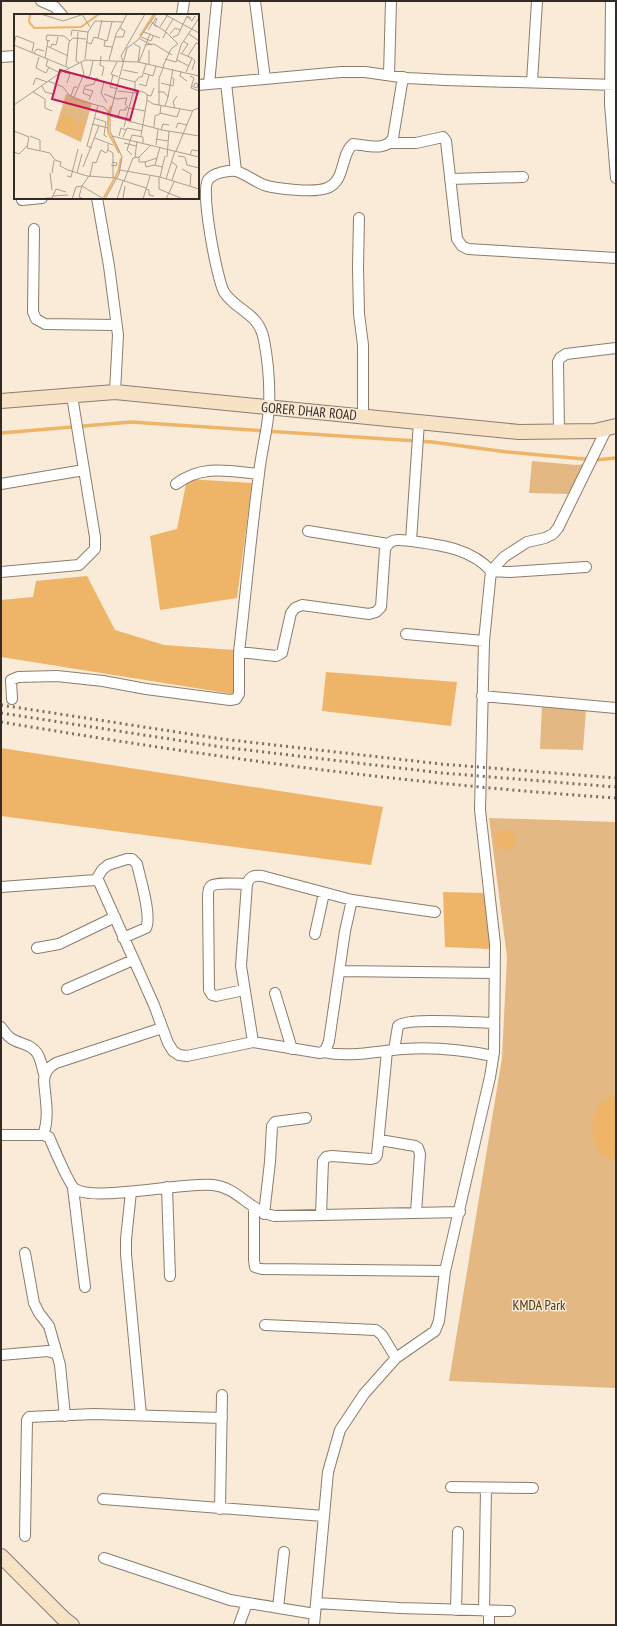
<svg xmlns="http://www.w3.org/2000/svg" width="617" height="1626" viewBox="0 0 617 1626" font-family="'PT Sans Narrow',sans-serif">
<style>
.green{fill:#e3b883}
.water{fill:#eeb467}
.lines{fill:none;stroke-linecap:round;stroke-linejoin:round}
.stream{stroke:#eeb467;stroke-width:3.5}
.street-casing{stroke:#8b7d6d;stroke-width:12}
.secondary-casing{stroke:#8b7d6d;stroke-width:16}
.street{stroke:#fff;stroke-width:10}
.secondary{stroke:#f7e2c6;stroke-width:14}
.rail{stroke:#796f64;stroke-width:3;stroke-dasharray:2 4;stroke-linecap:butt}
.labels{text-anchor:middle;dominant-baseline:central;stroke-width:3;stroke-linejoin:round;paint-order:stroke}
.street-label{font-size:14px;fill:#322c25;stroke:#faebd8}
.park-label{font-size:14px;fill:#4a3311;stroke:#faebd8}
.inset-river{fill:none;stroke:#eeb467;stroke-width:2}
.inset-road{fill:none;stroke:#aa9f90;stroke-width:1}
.view{fill:#c2185b;fill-opacity:0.15;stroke:#c2185b;stroke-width:2}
.inset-edge{fill:none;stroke:#322c25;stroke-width:2}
</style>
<rect width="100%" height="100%" fill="#faebd8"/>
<!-- green -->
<path class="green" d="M 532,461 L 576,465 L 584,464 L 568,494 L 529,493 Z
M 542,706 L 586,709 L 583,750 L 540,749 Z
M 489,818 L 616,822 L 616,1388 L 449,1381 L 502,1058 L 507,957 Z"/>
<!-- water -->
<path class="water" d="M 187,479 L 252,483 L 237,598 L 160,610 L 150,536 L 177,529 Z
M 87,576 L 115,630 L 164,645 L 234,650 L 233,694 L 1,657 L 1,600 L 33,597 L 36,581 Z
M 326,672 L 457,682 L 451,726 L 322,711 Z
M 1,748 L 383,807 L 371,865 L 1,816 Z
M495 840a10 10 0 1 1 20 0a10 10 0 1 1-20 0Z
M 443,892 L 486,893 L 490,949 L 445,947 Z
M 616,1096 L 616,1160 C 585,1159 584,1100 616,1096 Z"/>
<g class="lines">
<!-- stream -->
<path class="stream" d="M 1,433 L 131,422 L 432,442 L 507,452 L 595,460 L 616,458"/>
<!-- street casing -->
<g class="street-casing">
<path id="street" d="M 41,1 L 55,7 L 62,15
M 255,1 L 265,79
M 611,1 L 610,104 L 616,178
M 182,15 L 184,1
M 1,57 L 15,56
M 389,75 L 391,1
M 532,82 L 537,1
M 226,83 L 236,171
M 209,84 L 217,1
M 198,85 L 341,72 L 365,72 L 407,78 L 445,80 L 616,85
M 390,143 L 416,143 L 443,137 L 446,141 L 457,239 L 462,246 L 468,249 L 616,258
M 450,179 L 523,177
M 97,198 L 109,266 L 118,335 L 115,392
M 22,200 L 42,198
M 359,218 L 358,267 L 359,314 L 363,345 L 363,416
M 34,229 L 33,312 L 36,319 L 45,324 L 116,325
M 419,422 L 411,541 C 439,545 471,548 491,571 L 510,572 L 586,567
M 559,431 L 558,362 L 560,358 L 566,354 L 616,348
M 1,484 L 84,470
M 176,484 C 202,464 229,471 259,474
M 308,531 L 388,544
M 1,572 L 79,565 L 95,549 L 95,537 L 72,396
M 406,634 L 484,641
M 239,652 C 246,592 251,533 259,474 C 261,452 268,429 269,407 C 270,386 268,361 264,340 C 259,312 237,312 224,292 C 217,279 200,191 208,180 C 213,173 228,170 236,171 C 246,174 254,181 264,185 C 276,189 315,193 327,188 C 346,181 340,155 353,144 C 366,145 386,152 393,138 L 403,77
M 482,696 L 616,708
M 12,699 L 11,680 L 18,677 L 57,676 L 103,681 L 146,689 L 230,700 L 236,699 L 239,694 L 239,652 L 276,656 L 282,653 L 291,613 L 295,608 L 302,605 L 369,614 L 376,612 L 381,607 L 385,549 C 391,537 400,540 411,541
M 96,880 L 102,870 L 108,865 L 127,859 L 132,859 L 137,864 C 140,878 152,916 146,928 L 123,938
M 1,887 L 96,880 L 99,882 L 154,1005 L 168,1043 L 173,1051 L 179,1055 L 187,1056 L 253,1042 L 320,1053 C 326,1051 327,1047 329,1041 L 345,931 L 352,900
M 315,934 L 324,893
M 37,948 L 59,944 L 115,917
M 340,971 L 495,973
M 67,989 L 133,960
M 244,990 L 216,996 L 212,995 L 209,990 L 208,897 C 208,894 208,888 211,886 C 217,882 239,884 247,884
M 275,993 L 292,1049
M 1,1027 C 4,1031 7,1036 12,1039 C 20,1044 31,1044 37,1053 C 41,1059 42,1067 44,1074
M 253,1042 L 241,966 L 247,884 C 250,876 254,875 262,876 L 352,900 L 435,912
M 394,1050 L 398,1026 C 406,1017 478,1023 494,1023
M 323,1052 C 349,1058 377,1051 404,1049 C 433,1047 464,1050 493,1056
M 1,1135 L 43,1135 L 49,1137 C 53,1146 69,1185 75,1189 C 94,1202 183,1182 213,1185 C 237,1187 250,1211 274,1216 L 460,1212
M 43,1135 C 50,1117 45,1098 44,1080 C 45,1071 49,1067 56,1063 L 162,1028
M 380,1140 L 415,1146 L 418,1148 L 420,1154 L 416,1213
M 167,1187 L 170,1276
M 73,1188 L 85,1287
M 131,1192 L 126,1239 L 126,1254 L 141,1415
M 254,1208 L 254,1260 L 255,1267 L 262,1269 L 445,1271
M 264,1214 L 270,1162 L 272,1126 L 275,1122 L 306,1118
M 321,1215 L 323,1161 L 326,1157 L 332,1156 L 371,1159 L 375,1158 L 377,1155 L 387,1051
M 25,1253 L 34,1303 L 39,1313 L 49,1326 L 57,1354
M 265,1325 L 376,1330 L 382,1335 L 396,1358
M 1,1355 L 48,1351 L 57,1354 L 60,1365 L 65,1416
M 451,1487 L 533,1488
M 103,1499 L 324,1516
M 220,1509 L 222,1395
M 25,1536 L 27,1420 L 29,1417 L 94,1414 L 222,1418
M 104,1558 L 230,1600 L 315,1614
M 316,1603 L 400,1608 L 510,1611
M 278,1608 L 284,1552
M 456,1610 L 458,1532
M 484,1611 L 486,1488
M 489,1611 L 489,1625
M 239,1625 L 247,1603
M 314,1625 L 328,1472 L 340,1430 L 364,1394 L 396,1358 L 435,1331 L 439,1321 L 445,1271 L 490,1077 L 494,1052 L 495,944 L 480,810 L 484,641 L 491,571 L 504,557 L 527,542 L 545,538 L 553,534 L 558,528 L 607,428"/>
</g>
<!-- secondary casing -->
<g class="secondary-casing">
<path id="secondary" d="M 1,401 L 115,392 L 519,432 L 595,431 L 616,426
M 1,1556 L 63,1618 L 72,1625"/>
</g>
<!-- street -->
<use href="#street" class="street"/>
<!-- secondary -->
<use href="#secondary" class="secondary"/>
<!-- rail -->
<path class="rail" d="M 1,705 L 222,739 L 441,764 L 616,778
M 1,713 L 222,747 L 442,773 L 616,787
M 1,722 C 74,734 147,746 220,756 C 351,775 484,789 616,798"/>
</g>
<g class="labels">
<!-- street labels -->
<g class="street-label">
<text transform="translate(309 411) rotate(5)">GORER DHAR ROAD</text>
</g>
<!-- park labels -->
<g class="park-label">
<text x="539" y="1305">KMDA Park</text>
</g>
</g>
<!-- overview -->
<g transform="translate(14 14)">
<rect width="185" height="185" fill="#faebd8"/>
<path d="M 52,80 L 78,89 L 67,128 L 41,116 Z" fill="#e3b883"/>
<path d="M 49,101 L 63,107 L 59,121 L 43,116 L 45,109 L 56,112 L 45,108 ZM 66,108 L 71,109 L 65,126 L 60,124 Z" fill="#eeb467"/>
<path class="inset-river" d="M 16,0 L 15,8 L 20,14 L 67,13 L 85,0M 126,22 L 140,0M 97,92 L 94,100 L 94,118 L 105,139M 89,185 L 104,158 L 107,144"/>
<path class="inset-road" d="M 27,0 L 49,7 L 70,0M 68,0 L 76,13M 150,0 L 185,19M 173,3 L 178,7 L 181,2M 141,4 L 143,5 L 140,11 L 143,13M 137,8 L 152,18 L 149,24M 146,13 L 154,0M 134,16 L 142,4M 64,18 L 62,47 L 65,49M 130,18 L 146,24M 151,18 L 159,5M 152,18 L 164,30M 156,20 L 161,14 L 166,16M 175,20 L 185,27M 57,22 L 58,16 L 74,18M 101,23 L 109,23 L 111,17 L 107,15 L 107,13M 127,23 L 137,27 L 139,22M 159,23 L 164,21 L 173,2 L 177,4M 84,24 L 88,6M 126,25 L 138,31M 34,26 L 33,32 L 54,42M 36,27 L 32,26 L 33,21 L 50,22 L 56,27M 91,27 L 90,32 L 98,33M 72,28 L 77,30 L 80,23 L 93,27 L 98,8M 0,30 L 2,22 L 5,23 L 20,29 L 18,38M 120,30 L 126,33 L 124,48M 0,31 L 55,54M 131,31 L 140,30 L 158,41M 37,33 L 38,30 L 42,31 L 44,23M 135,36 L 135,50M 20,39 L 23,35 L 30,37M 166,39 L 178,44 L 172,58M 168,39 L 174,30 L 169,27M 87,42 L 86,51 L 90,53 L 88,62M 174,42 L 182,29 L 185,30M 25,43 L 22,54 L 32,59 L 35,53M 31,44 L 33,32M 34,45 L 32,52 L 46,59M 71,45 L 74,18 L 81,7 L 109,8 L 113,0M 151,45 L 162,48 L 167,31 L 185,4M 95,46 L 102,20 L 109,8M 163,46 L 175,52M 109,47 L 107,42 L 131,0M 103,48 L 97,60 L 104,63M 125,48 L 136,20M 52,52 L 55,28 L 59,24 L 72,25M 149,52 L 157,35 L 164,30M 109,56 L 124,59M 178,56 L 181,47 L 178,44M 50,58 L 56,60 L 53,69M 167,58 L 166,62 L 173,67M 130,59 L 139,62 L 142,52M 99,61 L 96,73 L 104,75M 176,62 L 180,64 L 177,74 L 185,77M 106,64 L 121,68M 72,65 L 76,61 L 79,47M 34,67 L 49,73 L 55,81 L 67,87 L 90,93 L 96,100M 90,68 L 87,79 L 93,89M 147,69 L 159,72 L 160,65 L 157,63M 125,70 L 132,72 L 135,61M 19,71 L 22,64 L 33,68M 28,72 L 31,78 L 39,80M 177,72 L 183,74 L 184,70 L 181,69 L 180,72M 71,75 L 79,77 L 75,86M 104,77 L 122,79 L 127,77 L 133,80 L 133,86 L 139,90 L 178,97M 19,78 L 31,85 L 31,94 L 38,97M 144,78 L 150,78 L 154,83 L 151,92M 121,79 L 121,68 L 125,63 L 128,63 L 132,50M 90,80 L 103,85 L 113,84 L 111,90 L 115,95M 133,81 L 137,82 L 140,74M 57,82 L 60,73 L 63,73M 76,82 L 69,79 L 71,72 L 80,70 L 82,64 L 84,65M 60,83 L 70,60 L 67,48M 154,83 L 159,55M 0,91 L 46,59 L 71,46 L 124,48 L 185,62M 145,91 L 145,64 L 150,52M 115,94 L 131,97M 161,94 L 159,88 L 163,82M 146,99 L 163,103 L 166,95M 96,102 L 148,116 L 185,122M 104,103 L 106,96 L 112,96 L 112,93M 80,104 L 92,108 L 90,121 L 93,123M 78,110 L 94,114M 110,113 L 119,79M 140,113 L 141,102 L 146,100 L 147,91M 162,114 L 164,109 L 173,111M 147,116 L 149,110 L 155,111M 0,117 L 15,123 L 13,134 L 36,139 L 41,146 L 47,148 L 46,152 L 54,156 L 73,162 L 101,164 L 132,174M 16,122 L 26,126 L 26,136M 98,122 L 185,143M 105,122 L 107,114 L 112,116M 127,122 L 133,86M 109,123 L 113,114 L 128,117M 81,124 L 99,131M 142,125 L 154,127M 110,129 L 122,132M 94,130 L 94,136 L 99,139 L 99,164M 142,131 L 144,115M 78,134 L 73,132 L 84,91M 162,137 L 179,96 L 185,94M 0,138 L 5,140 L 13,132M 118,141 L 113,136 L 118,121 L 129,123 L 129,129M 176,141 L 178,136 L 185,137M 164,142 L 171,143 L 173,151 L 185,154M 121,143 L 123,127M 125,143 L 125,148 L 131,148 L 132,153 L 140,151 L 149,153M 153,143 L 155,117M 131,148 L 143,144M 158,148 L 163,152 L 158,166M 97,151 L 102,152 L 103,149 L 98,148M 141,151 L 146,133M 69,153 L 85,112M 168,155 L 177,160 L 176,172M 106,156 L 146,163 L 185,175M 36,159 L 38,176M 38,159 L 40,146M 63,159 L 68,140M 53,162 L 57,163 L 64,135M 76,162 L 79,148 L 82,149 L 87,136 L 92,139 L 94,136M 145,163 L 145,175 L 169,185M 146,163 L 151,142M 152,165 L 161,137M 110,167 L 119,144 L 125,143 L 137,131M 68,172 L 88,184M 68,172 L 65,183 L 70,185M 132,175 L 135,176 L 135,181 L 140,182M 39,182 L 54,181M 32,184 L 38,184 L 42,175 L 52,178M 109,184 L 111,172M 58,185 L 62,173 L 68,172 L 75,162M 91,185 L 105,160 L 108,143 L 96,117 L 96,100 L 113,34 L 124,26 L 142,0M 103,185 L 109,167M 129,185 L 136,162M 152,185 L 160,168"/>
<path class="view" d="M 46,56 L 124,77 L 116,106 L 38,85 Z"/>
<rect width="185" height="185" class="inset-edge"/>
</g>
<!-- border -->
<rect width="617" height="1626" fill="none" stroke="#322c25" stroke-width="4"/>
</svg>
